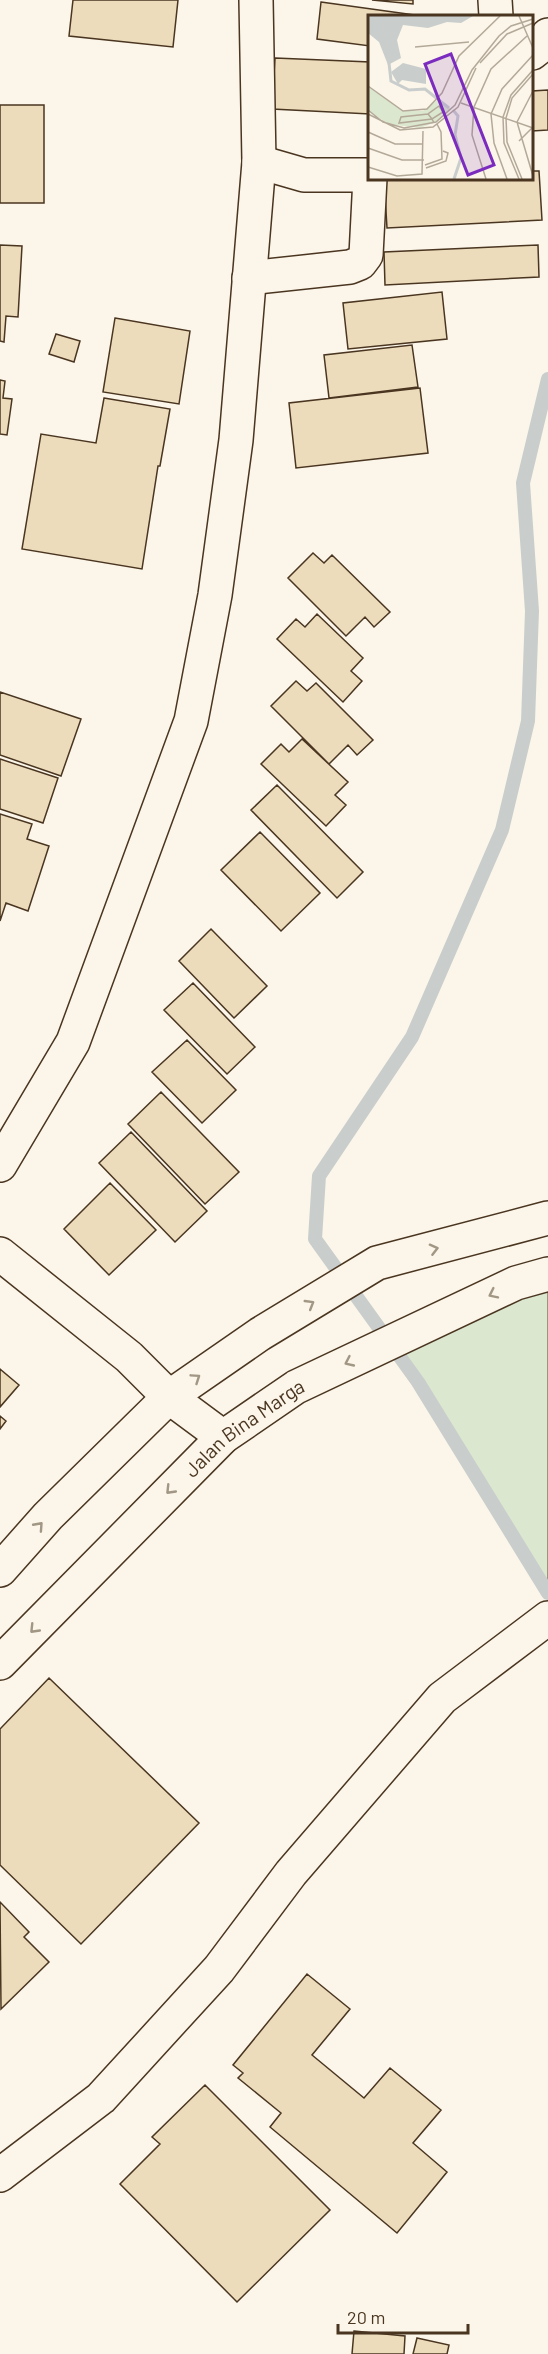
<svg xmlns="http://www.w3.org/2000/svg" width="548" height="2354" viewBox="0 0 548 2354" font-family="Barlow,sans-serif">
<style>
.green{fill:#dce7d0;stroke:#887966;stroke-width:1.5}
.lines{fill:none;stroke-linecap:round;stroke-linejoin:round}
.stream{stroke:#c9cecd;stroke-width:14}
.building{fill:#ecdcbc;stroke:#4a3520;stroke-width:1.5}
.minor-casing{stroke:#4a3520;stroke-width:36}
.minor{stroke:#fbf6e9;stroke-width:33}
.oneway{stroke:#a29684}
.labels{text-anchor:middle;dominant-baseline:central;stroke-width:4.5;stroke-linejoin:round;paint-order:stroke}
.street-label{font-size:20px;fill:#4a3520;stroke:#fbf6e9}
.inset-river{fill:none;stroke:#c9cecd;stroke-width:3}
.inset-road{fill:none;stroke:#b4a999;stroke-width:1.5}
.view{fill:#7b2cbf;fill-opacity:0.15;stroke:#7b2cbf;stroke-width:3}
.inset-edge{fill:none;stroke:#4a3520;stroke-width:3}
</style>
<rect width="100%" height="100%" fill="#fbf6e9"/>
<!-- green -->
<path class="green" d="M 548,1274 L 548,1596 L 392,1347 Z"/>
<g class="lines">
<!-- stream -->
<path class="stream" d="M 548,379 L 523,483 L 532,611 L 528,721 L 502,830 L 412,1037 L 319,1176 L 315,1239 L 418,1382 L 548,1593"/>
</g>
<!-- building -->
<path class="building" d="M 73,0 L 178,0 L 173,47 L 69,36 Z
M 372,0 L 413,0 L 413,4 Z
M 321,2 L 422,16 L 370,16 L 370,46 L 317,39 Z
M 275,58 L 370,62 L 370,114 L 272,109 Z
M 548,90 L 548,130 L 532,131 L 532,91 Z
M 0,105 L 44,105 L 44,203 L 0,203 Z
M 532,171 L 539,171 L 542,220 L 387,228 L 384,178 L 532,178 Z
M 0,245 L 22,246 L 18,317 L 6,316 L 4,342 L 0,341 Z
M 538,245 L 539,277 L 385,285 L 384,252 Z
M 442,292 L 447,339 L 348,349 L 343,303 Z
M 115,318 L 190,331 L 179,404 L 103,392 Z
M 56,334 L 80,341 L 74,362 L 49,354 Z
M 412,345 L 418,387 L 329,398 L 324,355 Z
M 0,380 L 5,381 L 3,398 L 12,399 L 7,435 L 0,434 Z
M 420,388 L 428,453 L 296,468 L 289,403 Z
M 104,398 L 170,409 L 160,466 L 158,466 L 142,569 L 22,549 L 41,434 L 96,443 Z
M 313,553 L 324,563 L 332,555 L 390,612 L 374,627 L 365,617 L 346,636 L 288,578 Z
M 317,614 L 363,658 L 351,671 L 362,681 L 343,702 L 277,639 L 296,619 L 305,627 Z
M 296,681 L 307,691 L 316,683 L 373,740 L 357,755 L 348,745 L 329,764 L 271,706 Z
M 0,692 L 81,719 L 61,776 L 0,755 Z
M 302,739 L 348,782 L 335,795 L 346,805 L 326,826 L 261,764 L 281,744 L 289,752 Z
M 0,759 L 58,778 L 43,823 L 0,809 Z
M 277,785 L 363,872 L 337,898 L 251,810 Z
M 0,814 L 32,824 L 27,839 L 49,846 L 28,911 L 6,903 L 0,921 Z
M 260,832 L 320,893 L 281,931 L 221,870 Z
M 211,929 L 267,986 L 234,1018 L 179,961 Z
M 193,983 L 255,1047 L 227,1074 L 164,1010 Z
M 187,1040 L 236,1090 L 202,1123 L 152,1072 Z
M 161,1092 L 239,1172 L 205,1204 L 128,1124 Z
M 131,1132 L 207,1211 L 175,1242 L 99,1163 Z
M 110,1183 L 156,1230 L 109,1275 L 64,1229 Z
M 0,1369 L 19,1385 L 0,1407 Z
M 0,1416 L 6,1421 L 0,1429 Z
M 49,1678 L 199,1823 L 81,1944 L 0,1865 L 0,1729 Z
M 0,1902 L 29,1932 L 24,1937 L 49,1962 L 1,2009 Z
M 307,1974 L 350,2009 L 312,2055 L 364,2098 L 390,2068 L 441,2110 L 413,2143 L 447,2172 L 397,2233 L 270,2127 L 281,2113 L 238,2078 L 243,2073 L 233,2065 Z
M 205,2085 L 330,2210 L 237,2302 L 120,2184 L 160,2144 L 152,2137 Z
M 354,2331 L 405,2336 L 404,2354 L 352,2354 Z
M 417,2338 L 449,2345 L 447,2354 L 413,2354 Z"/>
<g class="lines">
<!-- minor casing -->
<g class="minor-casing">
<g id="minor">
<path d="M 495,0 L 496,16"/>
<path d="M 532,53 L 541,46 L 548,35"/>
<path d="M 259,162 L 304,175 L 370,175"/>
<path d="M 249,278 L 350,267 L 360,263 L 366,255 L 370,178"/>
<path d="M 0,1165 L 73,1042 L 191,721 L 215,595 L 236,440 L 259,162 L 256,0"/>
<path d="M 0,1254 L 129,1357 L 169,1397 L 223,1437"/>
<path d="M 0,1570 L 48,1516 L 169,1397 L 260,1334 L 377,1263 L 548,1218"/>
<path id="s1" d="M 0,1663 L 223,1437 L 296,1387 L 516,1283 L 548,1274"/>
<path d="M 0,2175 L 101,2098 L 219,1969 L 291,1873 L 442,1698 L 548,1618"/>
</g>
</g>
<!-- minor -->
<use href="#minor" class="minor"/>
</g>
<!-- one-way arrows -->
<defs><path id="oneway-chevron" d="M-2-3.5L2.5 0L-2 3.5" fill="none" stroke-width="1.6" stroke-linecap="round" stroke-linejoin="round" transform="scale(1.5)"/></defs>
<g class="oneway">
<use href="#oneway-chevron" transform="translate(434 1249) rotate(-14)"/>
<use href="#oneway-chevron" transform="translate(493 1294) rotate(154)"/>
<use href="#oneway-chevron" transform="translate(310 1304) rotate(-31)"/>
<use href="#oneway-chevron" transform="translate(349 1362) rotate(155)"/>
<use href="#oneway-chevron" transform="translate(196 1378) rotate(-34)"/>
<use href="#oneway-chevron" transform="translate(170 1490) rotate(134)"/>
<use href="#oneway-chevron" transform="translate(39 1526) rotate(-48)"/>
<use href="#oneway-chevron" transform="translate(34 1629) rotate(134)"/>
</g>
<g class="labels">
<!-- street labels -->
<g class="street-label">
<text stroke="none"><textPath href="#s1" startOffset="340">Jalan Bina Marga</textPath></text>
</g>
</g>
<!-- overview -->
<g transform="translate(368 15)">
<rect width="165" height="165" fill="#fbf6e9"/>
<path d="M 0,71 L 35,96 L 55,96 L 71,84 L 83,94 L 68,107 L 52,113 L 20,109 L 0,95 Z" fill="#dce7d0"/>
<path d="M 0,1 L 105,1 L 93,8 L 79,7 L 60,13 L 35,10 L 29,25 L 33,43 L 20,50 L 11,27 L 0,18 ZM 35,48 L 58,54 L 58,69 L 34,65 L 30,69 L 23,57 Z" fill="#c9cecd"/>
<path class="inset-river" d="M 21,48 L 23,66 L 41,75 L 57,74 L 81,93M 85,95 L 90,101 L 87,120 L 93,143 L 86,164"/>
<path class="inset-road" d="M 151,1 L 165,33M 47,32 L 101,27M 112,48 L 139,19 L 165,8M 0,71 L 35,96 L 59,94 L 74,78 L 91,41 L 132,1M 165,76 L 149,107 L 165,161M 93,88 L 165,113M 0,95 L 15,107 L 36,113 L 68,107 L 87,90 L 104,55 L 131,21 L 143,11 L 165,4M 0,99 L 32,115 L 65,112 L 90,92 L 108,53M 60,99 L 33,102 L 31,108 L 64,104 L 75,97 L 71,91 L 60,99 L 64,104 L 66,108M 0,117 L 27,129 L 55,129M 151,126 L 165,112M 0,133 L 34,145 L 56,145M 57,150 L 74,144 L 73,117 L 69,109M 0,152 L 29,161 L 54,159 L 55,116M 58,153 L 78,146 L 80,138 L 75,136M 118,164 L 104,120 L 106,92 L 123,54 L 159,21M 139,164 L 126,128 L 123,99 L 134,74 L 165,40M 151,164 L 136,128 L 135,102 L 143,80 L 165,55M 154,164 L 139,127 L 138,103 L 144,83 L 165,59"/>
<path class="view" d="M 83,39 L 126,150 L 100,160 L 57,49 Z"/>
<rect width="165" height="165" class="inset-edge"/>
</g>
<!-- scale -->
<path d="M338 2324v9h130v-9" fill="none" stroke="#4a3520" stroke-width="3"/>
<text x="347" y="2324" font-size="18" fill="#4a3520" stroke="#fbf6e9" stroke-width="4.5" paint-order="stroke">20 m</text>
</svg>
